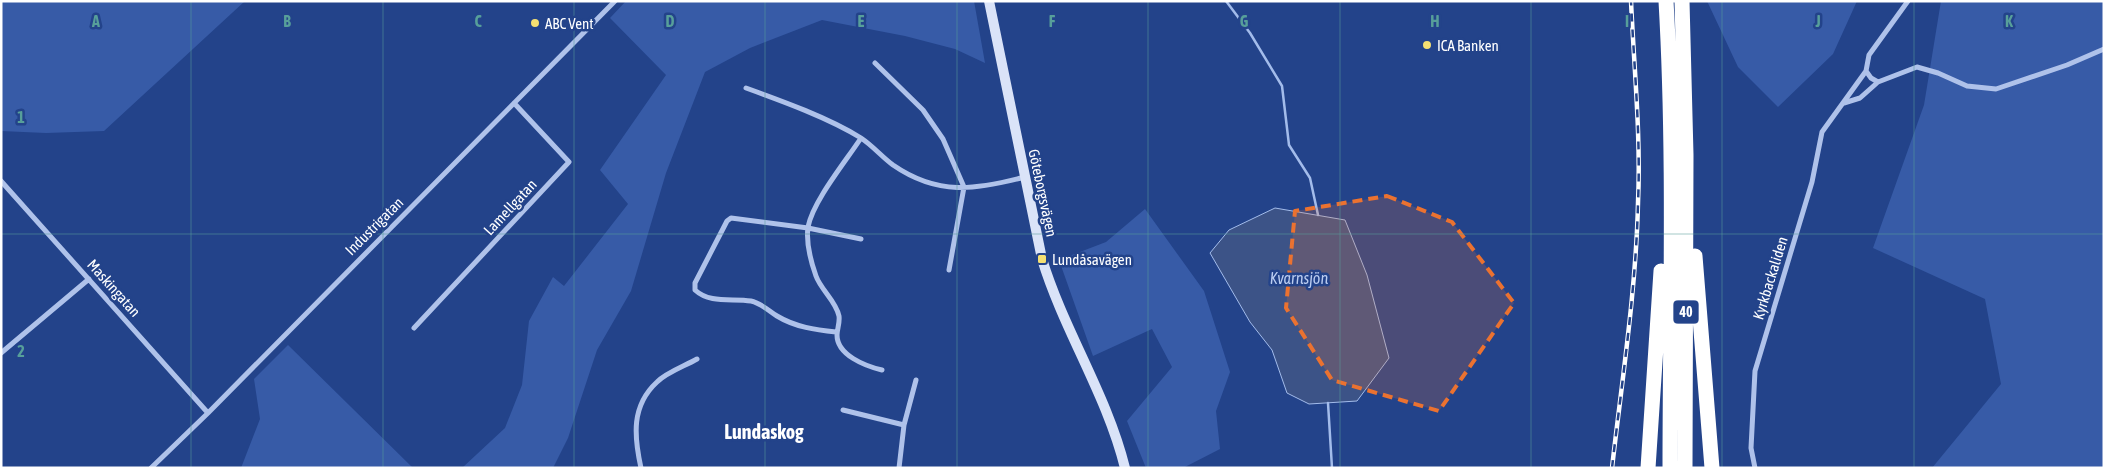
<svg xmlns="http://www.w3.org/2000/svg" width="2105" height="469" viewBox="0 0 2105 469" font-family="'Asap Condensed',sans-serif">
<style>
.green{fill:#375ba7}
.water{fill:#3c5387;stroke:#a3bceb}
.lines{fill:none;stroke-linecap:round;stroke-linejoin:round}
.stream{stroke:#a3bceb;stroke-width:2.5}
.street{stroke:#afc2ea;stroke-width:5}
.secondary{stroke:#dae3f8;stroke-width:10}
.highway{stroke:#fff;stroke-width:15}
.rail-casing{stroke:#fff;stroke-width:4.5}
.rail{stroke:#23438a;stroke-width:2.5;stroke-dasharray:8;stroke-linecap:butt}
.marked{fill:#eb7230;fill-opacity:0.2;stroke:#eb7230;stroke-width:4;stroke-dasharray:10 6;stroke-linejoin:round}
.grid{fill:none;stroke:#579f9a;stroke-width:1;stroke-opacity:0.55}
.poi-dot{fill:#f5e072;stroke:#23438a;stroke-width:2}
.labels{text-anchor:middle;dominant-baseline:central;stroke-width:5;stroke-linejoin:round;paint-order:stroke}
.shield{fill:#23438a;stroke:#bdc7dc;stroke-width:1}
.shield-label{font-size:14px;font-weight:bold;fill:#fff}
.poi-label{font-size:15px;fill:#fff;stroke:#23438a;text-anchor:start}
.street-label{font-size:15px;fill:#fff;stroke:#23438a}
.water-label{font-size:16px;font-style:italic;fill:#bbcdf1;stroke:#23438a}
.district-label{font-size:20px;font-weight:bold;fill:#fff;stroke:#23438a}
.grid-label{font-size:16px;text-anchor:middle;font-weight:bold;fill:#579f9a;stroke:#23438a;stroke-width:5;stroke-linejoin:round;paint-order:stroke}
</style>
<rect width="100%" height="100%" fill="#23438a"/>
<!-- green -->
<path class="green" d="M 1,1 L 245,1 L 104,131 L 46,133 L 1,131 Z
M 626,1 L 974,1 L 985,63 L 955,49 L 905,36 L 822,20 L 750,48 L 705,72 L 666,173 L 631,291 L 597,350 L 568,438 L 553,468 L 462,468 L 505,428 L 522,385 L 529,321 L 553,277 L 564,286 L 628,204 L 600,170 L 666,75 L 610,18 Z
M 1707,1 L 1857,1 L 1833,54 L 1778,107 L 1738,67 Z
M 1941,1 L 2104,1 L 2104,468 L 1932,468 L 2001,384 L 1985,299 L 1873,248 L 1924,105 Z
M 1145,209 L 1204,291 L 1230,372 L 1216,411 L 1220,449 L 1183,468 L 1146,468 L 1127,421 L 1172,367 L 1152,329 L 1093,356 L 1059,260 L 1106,242 Z
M 288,345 L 413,468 L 241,468 L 260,419 L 254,379 Z"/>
<!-- water -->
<path class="water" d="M 1275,208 L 1345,220 L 1367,275 L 1389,358 L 1357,401 L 1309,404 L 1287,393 L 1272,350 L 1250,322 L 1210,253 L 1229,230 Z"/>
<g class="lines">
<!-- stream -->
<path class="stream" d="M 1226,1 L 1250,33 L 1282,86 L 1289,145 L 1310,178 L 1318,215
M 1328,403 L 1332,468"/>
<!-- street -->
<path class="street" d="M 875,63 L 923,110 L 943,139 L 964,187 L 949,270
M 1866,71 L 1871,78 L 1878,82
M 746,88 C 782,101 829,118 861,138 C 873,146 882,157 893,165 C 938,196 975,190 1025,177
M 1844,103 L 1860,98 L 1878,82 L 1917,67 L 1938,73 L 1967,86 L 1996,89 L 2067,65 L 2104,49
M 861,138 C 846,161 813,201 808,227 C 806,242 811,262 816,276 C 821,290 836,301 839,316 C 840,323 837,329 837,335 C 837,355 865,366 882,370
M 1,181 L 208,413
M 414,328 L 569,162 L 514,103
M 836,332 C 816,330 795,327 777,316 C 769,311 761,303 751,301 C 732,298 710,304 695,290 L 695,283 L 727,221 L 731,218 L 808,228 L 861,239
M 1,353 L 89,279
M 843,410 L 904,425
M 151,468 L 208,413 L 615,1
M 641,468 C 634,436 631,406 657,382 C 667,372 685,366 697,359
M 899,468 L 904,425 L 916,380
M 1755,468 L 1751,448 L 1755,371 L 1812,182 L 1822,132 L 1866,71 L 1869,55 L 1908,1"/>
<!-- secondary -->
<path class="secondary" d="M 989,1 L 1042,259 C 1064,331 1107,395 1125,468"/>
<!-- highway -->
<path class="highway" d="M 1666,1 C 1675,156 1670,312 1670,468
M 1682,1 L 1686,155 L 1685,468
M 1695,256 L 1712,468
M 1648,468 L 1661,271"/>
<!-- rail casing -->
<g class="rail-casing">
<path id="rail" d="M 1612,468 C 1622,380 1636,291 1638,203 C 1641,136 1634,68 1631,1"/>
</g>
<!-- rail -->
<use href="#rail" class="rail"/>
</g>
<!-- marked area -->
<path class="marked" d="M 1387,196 L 1452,222 L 1514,303 L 1439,411 L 1332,380 L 1286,308 L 1295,211 Z"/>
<!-- grid -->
<path class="grid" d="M 191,1 L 191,468M 383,1 L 383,468M 574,1 L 574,468M 765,1 L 765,468M 957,1 L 957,468M 1148,1 L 1148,468M 1340,1 L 1340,468M 1531,1 L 1531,468M 1722,1 L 1722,468M 1914,1 L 1914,468M 1,234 L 2104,234"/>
<!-- markers -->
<g class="poi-dot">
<circle cx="535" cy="23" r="5"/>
<circle cx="1427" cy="45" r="5"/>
<rect x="1037" y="254" width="10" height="10" rx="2.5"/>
</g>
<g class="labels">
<!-- shield labels -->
<rect class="shield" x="1673.5" y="300.5" width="25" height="23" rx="4"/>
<g class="shield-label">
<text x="1686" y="312">40</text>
</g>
<!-- poi labels -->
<g class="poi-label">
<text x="545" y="23">ABC Vent</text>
<text x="1437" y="45">ICA Banken</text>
<text x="1052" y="259">Lundåsavägen</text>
</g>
<!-- street labels -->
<g class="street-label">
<text transform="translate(1043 193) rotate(78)">Göteborgsvägen</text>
<text transform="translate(510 207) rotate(-47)">Lamellgatan</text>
<text transform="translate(374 226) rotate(-45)">Industrigatan</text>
<text transform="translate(1770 278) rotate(-73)">Kyrkbackaliden</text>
<text transform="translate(114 288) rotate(48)">Maskingatan</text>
</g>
<!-- water labels -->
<g class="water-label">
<text x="1299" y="278">Kvarnsjön</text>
</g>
<!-- district labels -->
<g class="district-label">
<text x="764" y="431">Lundaskog</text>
</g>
</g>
<g class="grid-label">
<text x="96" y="27">A</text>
<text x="287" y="27">B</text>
<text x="478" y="27">C</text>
<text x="670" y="27">D</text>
<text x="861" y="27">E</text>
<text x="1052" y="27">F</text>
<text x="1244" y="27">G</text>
<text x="1435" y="27">H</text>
<text x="1627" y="27">I</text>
<text x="1818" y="27">J</text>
<text x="2009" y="27">K</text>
<text x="21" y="123">1</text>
<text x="21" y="357">2</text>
</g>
<!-- border -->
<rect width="2105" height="469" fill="none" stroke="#ffffff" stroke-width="5"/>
</svg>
